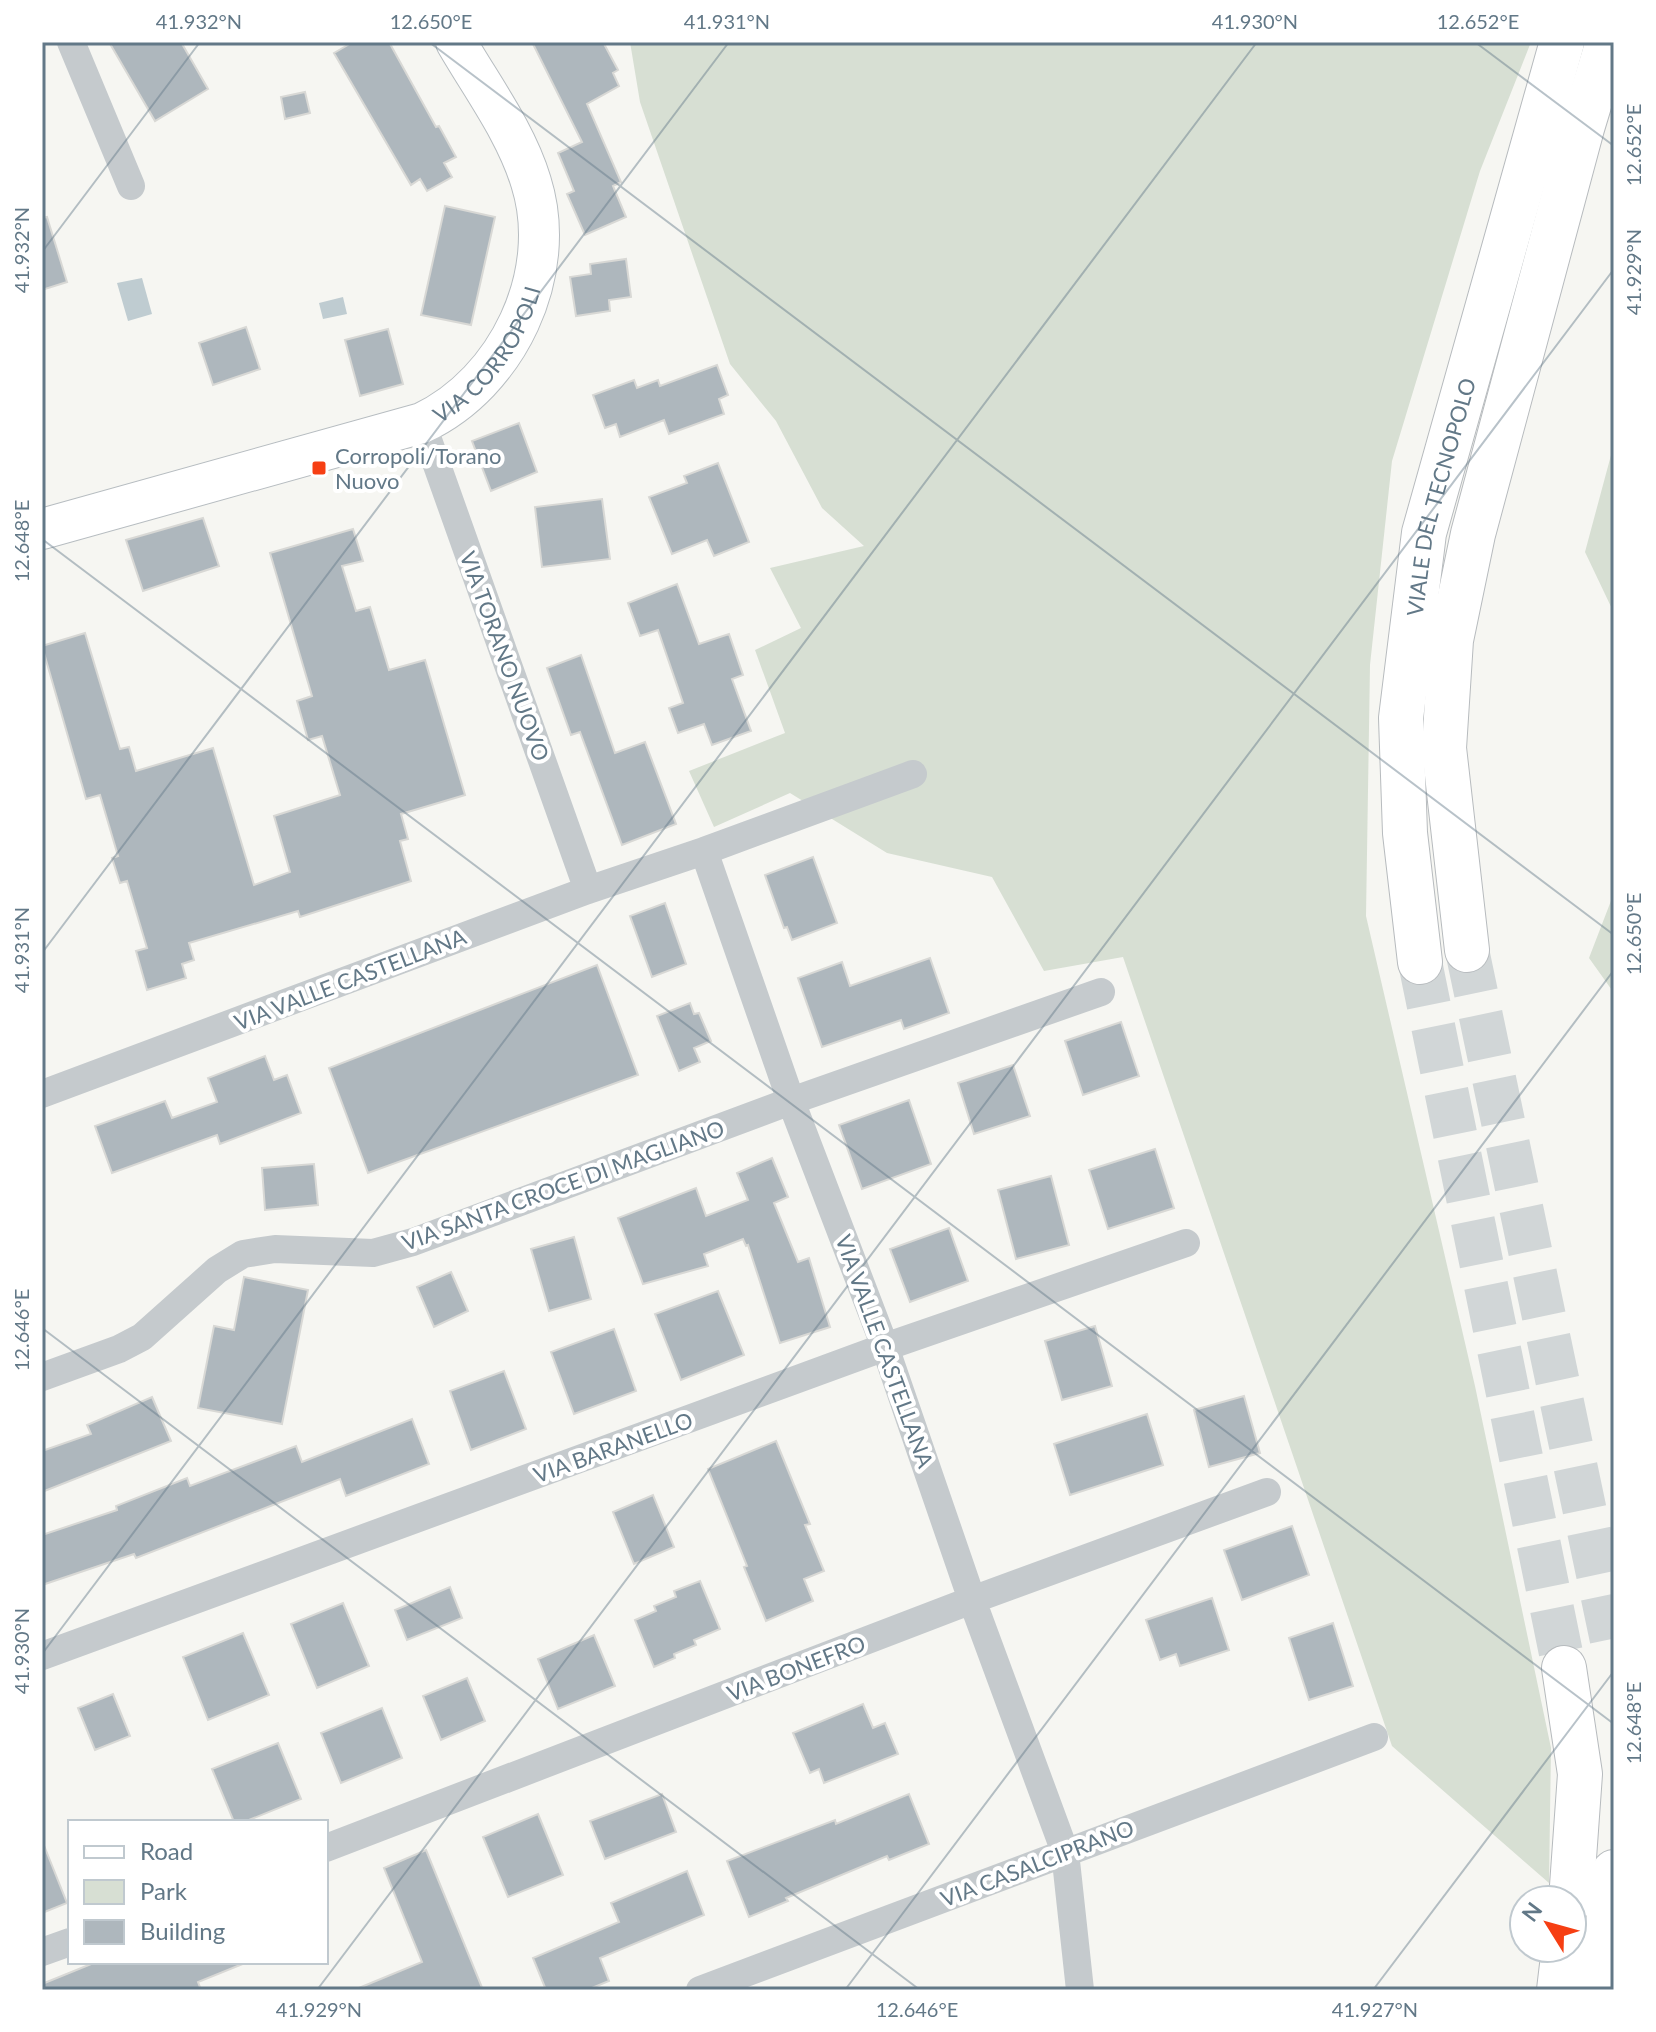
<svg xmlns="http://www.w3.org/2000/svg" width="1656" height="2032" viewBox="0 0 1656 2032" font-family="Lato,sans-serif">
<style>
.green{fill:#d7dfd3}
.water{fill:#bfccd1}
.building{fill:#aeb7bd;stroke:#d8d8d5;stroke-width:2}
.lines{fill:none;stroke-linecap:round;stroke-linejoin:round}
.highway-tunnel{stroke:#d1d6d7;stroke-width:44;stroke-dasharray:44 22;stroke-linecap:butt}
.secondary-casing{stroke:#b7bdc1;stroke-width:42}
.highway-casing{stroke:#b7bbbe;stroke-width:46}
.street{stroke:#c5cacd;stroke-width:28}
.secondary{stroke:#fff;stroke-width:40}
.highway{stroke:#fff;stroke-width:44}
.ticks{fill:none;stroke:#627887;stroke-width:2;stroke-opacity:0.45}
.poi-dot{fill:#f63f13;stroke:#fff;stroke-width:3}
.labels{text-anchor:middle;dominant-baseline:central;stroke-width:8;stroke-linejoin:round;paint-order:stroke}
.street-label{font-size:22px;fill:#627887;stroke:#fff}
.poi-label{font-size:22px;fill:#627887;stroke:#fff;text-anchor:start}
.neatline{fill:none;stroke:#627887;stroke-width:3}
.ticks-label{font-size:20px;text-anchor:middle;fill:#627887}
</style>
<rect width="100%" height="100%" fill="#f6f6f2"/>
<!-- green -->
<path class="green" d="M 630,42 L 1531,42 L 1480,171 L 1392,461 L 1370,665 L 1366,916 L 1475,1386 L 1551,1748 L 1549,1883 L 1392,1746 L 1123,957 L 1044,971 L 992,877 L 887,853 L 790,793 L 714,827 L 689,771 L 785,733 L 755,650 L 801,628 L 770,568 L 864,546 L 822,508 L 776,421 L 730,364 L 640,102 Z
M 1614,444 L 1614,613 L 1585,552 Z
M 1614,893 L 1614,993 L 1589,958 Z"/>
<!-- water -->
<path class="water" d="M 142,278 L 152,314 L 128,321 L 117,283 Z
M 343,297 L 347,314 L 323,319 L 319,303 Z"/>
<!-- building -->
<path class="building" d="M 109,42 L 181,42 L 208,89 L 155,121 Z
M 353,42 L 389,42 L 436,127 L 439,126 L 456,157 L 444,163 L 452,177 L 427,191 L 420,179 L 411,185 L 334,53 Z
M 532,42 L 603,42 L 618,70 L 613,73 L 619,86 L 587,104 L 621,182 L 613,186 L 626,217 L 585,235 L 567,194 L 574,191 L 558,153 L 582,142 Z
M 305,92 L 310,113 L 285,119 L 281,97 Z
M 445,206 L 495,217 L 471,325 L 421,315 Z
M 47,217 L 67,282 L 42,290 L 42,218 Z
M 626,259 L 631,297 L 609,300 L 610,311 L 576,316 L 570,277 L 591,274 L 590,264 Z
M 246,327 L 260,369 L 213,385 L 199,343 Z
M 388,329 L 403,384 L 360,396 L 345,340 Z
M 717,365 L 728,395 L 719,399 L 724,414 L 669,434 L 664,420 L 620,437 L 616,424 L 605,428 L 593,395 L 634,380 L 637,388 L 658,380 L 660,386 Z
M 519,423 L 537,472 L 491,491 L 472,441 Z
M 718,463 L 749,542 L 714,556 L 707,540 L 672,554 L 649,497 L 687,483 L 684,476 Z
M 602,499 L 610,559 L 542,567 L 535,507 Z
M 203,518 L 219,566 L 143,591 L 126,540 Z
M 353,529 L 363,561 L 342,566 L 356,611 L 370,607 L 389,670 L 425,660 L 465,795 L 401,814 L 408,839 L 400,841 L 411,881 L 300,917 L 298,911 L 189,943 L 194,960 L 182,964 L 186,978 L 147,990 L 136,951 L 147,948 L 127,881 L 120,883 L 112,858 L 118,856 L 100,795 L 86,799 L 42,646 L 85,633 L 120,749 L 129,747 L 136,771 L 213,748 L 254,885 L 290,872 L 274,816 L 340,795 L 322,736 L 308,740 L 297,701 L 312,696 L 270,553 Z
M 677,584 L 699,644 L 729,634 L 743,675 L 732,679 L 751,731 L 712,745 L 704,724 L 678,733 L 669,708 L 683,703 L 658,630 L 640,636 L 628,603 Z
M 581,655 L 615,753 L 645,742 L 676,824 L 622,845 L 580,732 L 571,735 L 547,668 Z
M 813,857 L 837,923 L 792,940 L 787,927 L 784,928 L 765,875 Z
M 665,903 L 686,964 L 652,977 L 630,916 Z
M 930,958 L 949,1013 L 904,1029 L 901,1020 L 822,1047 L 798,978 L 842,962 L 850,986 Z
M 597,965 L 638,1075 L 368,1173 L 329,1068 Z
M 690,1003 L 694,1014 L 699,1013 L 711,1041 L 694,1048 L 700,1062 L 679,1071 L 657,1016 Z
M 1121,1022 L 1139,1076 L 1083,1095 L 1065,1041 Z
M 265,1056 L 274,1080 L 287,1075 L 301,1113 L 220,1144 L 217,1135 L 112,1173 L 95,1126 L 165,1101 L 172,1118 L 217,1102 L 208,1078 Z
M 1013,1065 L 1030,1116 L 974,1134 L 958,1083 Z
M 909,1100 L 931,1164 L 862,1189 L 839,1125 Z
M 1155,1149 L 1174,1208 L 1108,1229 L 1089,1170 Z
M 772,1158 L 788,1197 L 774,1203 L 798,1262 L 809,1258 L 830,1327 L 780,1343 L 748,1245 L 746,1246 L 743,1239 L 704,1254 L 708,1266 L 643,1284 L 618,1218 L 696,1188 L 706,1216 L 748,1200 L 737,1173 Z
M 314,1164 L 318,1205 L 265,1210 L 262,1168 Z
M 1051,1176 L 1069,1245 L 1016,1259 L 998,1190 Z
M 949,1228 L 968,1281 L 910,1302 L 890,1249 Z
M 574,1237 L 591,1299 L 549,1311 L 531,1249 Z
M 451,1272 L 468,1311 L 434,1327 L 417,1287 Z
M 244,1277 L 308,1290 L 282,1424 L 198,1408 L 214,1326 L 234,1330 Z
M 718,1291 L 744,1355 L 681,1380 L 655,1314 Z
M 1095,1326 L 1112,1386 L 1062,1400 L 1045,1341 Z
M 614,1329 L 636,1391 L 574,1414 L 551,1352 Z
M 504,1371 L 526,1429 L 471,1450 L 450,1391 Z
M 1244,1396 L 1260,1453 L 1209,1467 L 1194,1410 Z
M 152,1397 L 171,1441 L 42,1492 L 42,1451 L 91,1434 L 87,1425 Z
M 1147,1414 L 1163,1465 L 1070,1495 L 1054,1444 Z
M 412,1419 L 429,1464 L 346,1496 L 340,1479 L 136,1558 L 134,1554 L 42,1585 L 42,1535 L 117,1510 L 116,1506 L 187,1478 L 190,1486 L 296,1446 L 302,1462 Z
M 776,1441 L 810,1524 L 805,1525 L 824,1571 L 804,1579 L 813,1601 L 766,1621 L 744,1567 L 747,1566 L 708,1469 Z
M 653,1495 L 674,1547 L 634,1564 L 613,1512 Z
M 1292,1526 L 1309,1575 L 1242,1600 L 1224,1550 Z
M 700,1581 L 720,1629 L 694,1640 L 696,1645 L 674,1654 L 675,1658 L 654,1667 L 635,1620 L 656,1611 L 654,1606 L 676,1597 L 674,1591 Z
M 450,1587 L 462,1618 L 407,1640 L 395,1610 Z
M 1212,1598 L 1229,1650 L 1180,1666 L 1176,1654 L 1160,1660 L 1146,1620 Z
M 343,1603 L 369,1666 L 317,1688 L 291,1624 Z
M 1333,1623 L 1353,1686 L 1309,1700 L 1289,1638 Z
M 243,1633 L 269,1695 L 208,1720 L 183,1657 Z
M 594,1635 L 615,1686 L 558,1709 L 538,1659 Z
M 467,1678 L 485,1721 L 441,1740 L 423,1696 Z
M 113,1694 L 130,1736 L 95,1750 L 78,1708 Z
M 863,1704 L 873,1728 L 885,1723 L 898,1754 L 824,1783 L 819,1769 L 810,1773 L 793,1733 Z
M 382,1708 L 402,1758 L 341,1783 L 321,1733 Z
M 278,1743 L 301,1799 L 244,1822 L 234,1822 L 212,1769 Z
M 662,1794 L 676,1832 L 605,1859 L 590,1821 Z
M 909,1794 L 929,1844 L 889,1860 L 887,1856 L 786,1898 L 788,1901 L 749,1917 L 727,1861 L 835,1820 L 836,1824 Z
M 538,1814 L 563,1875 L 508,1897 L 483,1837 Z
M 43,1843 L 67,1903 L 42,1913 L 42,1844 Z
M 426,1850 L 483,1990 L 354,1990 L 422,1962 L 384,1868 Z
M 687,1871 L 704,1915 L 600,1958 L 609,1981 L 587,1990 L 546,1990 L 533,1958 L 619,1922 L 611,1903 Z
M 96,1962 L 245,1962 L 245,1963 L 198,1982 L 201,1990 L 42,1990 L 42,1984 Z"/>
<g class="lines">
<!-- highway-tunnel -->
<path class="highway-tunnel" d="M 1467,950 L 1614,1650
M 1420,962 L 1564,1668"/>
<!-- secondary casing -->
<g class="secondary-casing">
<g id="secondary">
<path id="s1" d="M 42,529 L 422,423 C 507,383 560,274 531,182 C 516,132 482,87 456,42"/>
</g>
</g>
<!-- highway casing -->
<g class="highway-casing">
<g id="highway">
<path d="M 1467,950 L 1444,748 L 1451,640 L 1473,534 L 1582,128 L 1608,42"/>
<path id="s2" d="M 1420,962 L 1405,833 L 1401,718 L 1424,533 L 1562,42"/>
<path d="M 1564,1668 L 1580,1774 L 1571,1900"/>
<path d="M 1559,1990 L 1564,1948"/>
<path d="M 1600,1990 L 1614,1872"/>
</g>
</g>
<!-- street -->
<path class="street" d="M 71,42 L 131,186
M 422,423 L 588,890
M 704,851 L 791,1101 L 885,1347 L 972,1600 L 1065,1852 L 1080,1990
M 42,1094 L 588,890 L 704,851 L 913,774
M 42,1377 L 119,1349 L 142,1337 L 217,1270 L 243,1254 L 275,1249 L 373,1253 L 413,1242 L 791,1101 L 1101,992
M 42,1656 L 885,1347 L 1186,1243
M 326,1848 L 972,1600 L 1267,1492
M 42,1952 L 70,1942
M 700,1990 L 1374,1737"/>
<!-- secondary -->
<use href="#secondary" class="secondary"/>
<!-- highway -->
<use href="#highway" class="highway"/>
</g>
<!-- ticks -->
<path class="ticks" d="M 429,42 L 1614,935M 1475,42 L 1614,146M 42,252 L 200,42M 42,539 L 1614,1724M 42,953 L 729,42M 42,1328 L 920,1990M 42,1654 L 1257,42M 317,1990 L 1614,269M 845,1990 L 1614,970M 1373,1990 L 1614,1671"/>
<!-- markers -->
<rect class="poi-dot" x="311" y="460" width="16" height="16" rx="4"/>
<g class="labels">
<!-- street labels -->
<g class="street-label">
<text stroke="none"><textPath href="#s1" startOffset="492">VIA CORROPOLI</textPath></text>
<text stroke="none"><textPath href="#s2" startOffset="470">VIALE DEL TECNOPOLO</textPath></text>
<text transform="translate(505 656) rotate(70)">VIA TORANO NUOVO</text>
<text transform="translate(350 979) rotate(-21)">VIA VALLE CASTELLANA</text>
<text transform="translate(563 1185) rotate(-20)">VIA SANTA CROCE DI MAGLIANO</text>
<text transform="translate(885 1351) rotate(70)">VIA VALLE CASTELLANA</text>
<text transform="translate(613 1447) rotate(-20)">VIA BARANELLO</text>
<text transform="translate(796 1668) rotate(-21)">VIA BONEFRO</text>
<text transform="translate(1037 1863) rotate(-21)">VIA CASALCIPRANO</text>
</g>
<!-- poi labels -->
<g class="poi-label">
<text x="335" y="455">Corropoli/Torano<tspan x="335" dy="25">Nuovo</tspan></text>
</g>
</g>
<!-- border -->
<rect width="1656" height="2032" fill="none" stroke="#ffffff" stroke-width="88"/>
<!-- legend -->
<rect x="68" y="1820" width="260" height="144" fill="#ffffff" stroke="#c0c9cf" stroke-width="2"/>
<rect x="84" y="1846" width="40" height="12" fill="#ffffff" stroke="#c0c9cf" stroke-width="2"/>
<text x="140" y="1860" font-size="24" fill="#627887">Road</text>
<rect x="84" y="1880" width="40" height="24" fill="#d7dfd3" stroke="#c0c9cf" stroke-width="2"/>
<text x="140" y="1900" font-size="24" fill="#627887">Park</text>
<rect x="84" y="1920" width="40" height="24" fill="#aeb7bd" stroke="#c0c9cf" stroke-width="2"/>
<text x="140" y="1940" font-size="24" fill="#627887">Building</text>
<!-- north arrow -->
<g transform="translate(1548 1924) rotate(307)"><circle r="38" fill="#ffffff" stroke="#c0c9cf" stroke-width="2"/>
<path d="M0-6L14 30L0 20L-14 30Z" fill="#f63f13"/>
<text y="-12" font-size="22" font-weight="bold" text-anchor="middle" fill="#627887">N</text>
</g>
<rect x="44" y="44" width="1568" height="1944" class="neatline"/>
<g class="ticks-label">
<text x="199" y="29">41.932°N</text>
<text x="431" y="29">12.650°E</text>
<text x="727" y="29">41.931°N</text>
<text x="1255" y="29">41.930°N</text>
<text x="1478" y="29">12.652°E</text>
<text transform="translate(1634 145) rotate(-90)" y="7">12.652°E</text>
<text transform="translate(22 250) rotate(-90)" y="7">41.932°N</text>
<text transform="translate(1634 272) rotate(-90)" y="7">41.929°N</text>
<text transform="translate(22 541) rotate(-90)" y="7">12.648°E</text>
<text transform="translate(1634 934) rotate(-90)" y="7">12.650°E</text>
<text transform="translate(22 950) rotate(-90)" y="7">41.931°N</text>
<text transform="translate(22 1330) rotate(-90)" y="7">12.646°E</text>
<text transform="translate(22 1651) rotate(-90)" y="7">41.930°N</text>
<text transform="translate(1634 1723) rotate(-90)" y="7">12.648°E</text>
<text x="319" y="2017">41.929°N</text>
<text x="917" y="2017">12.646°E</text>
<text x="1375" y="2017">41.927°N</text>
</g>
</svg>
